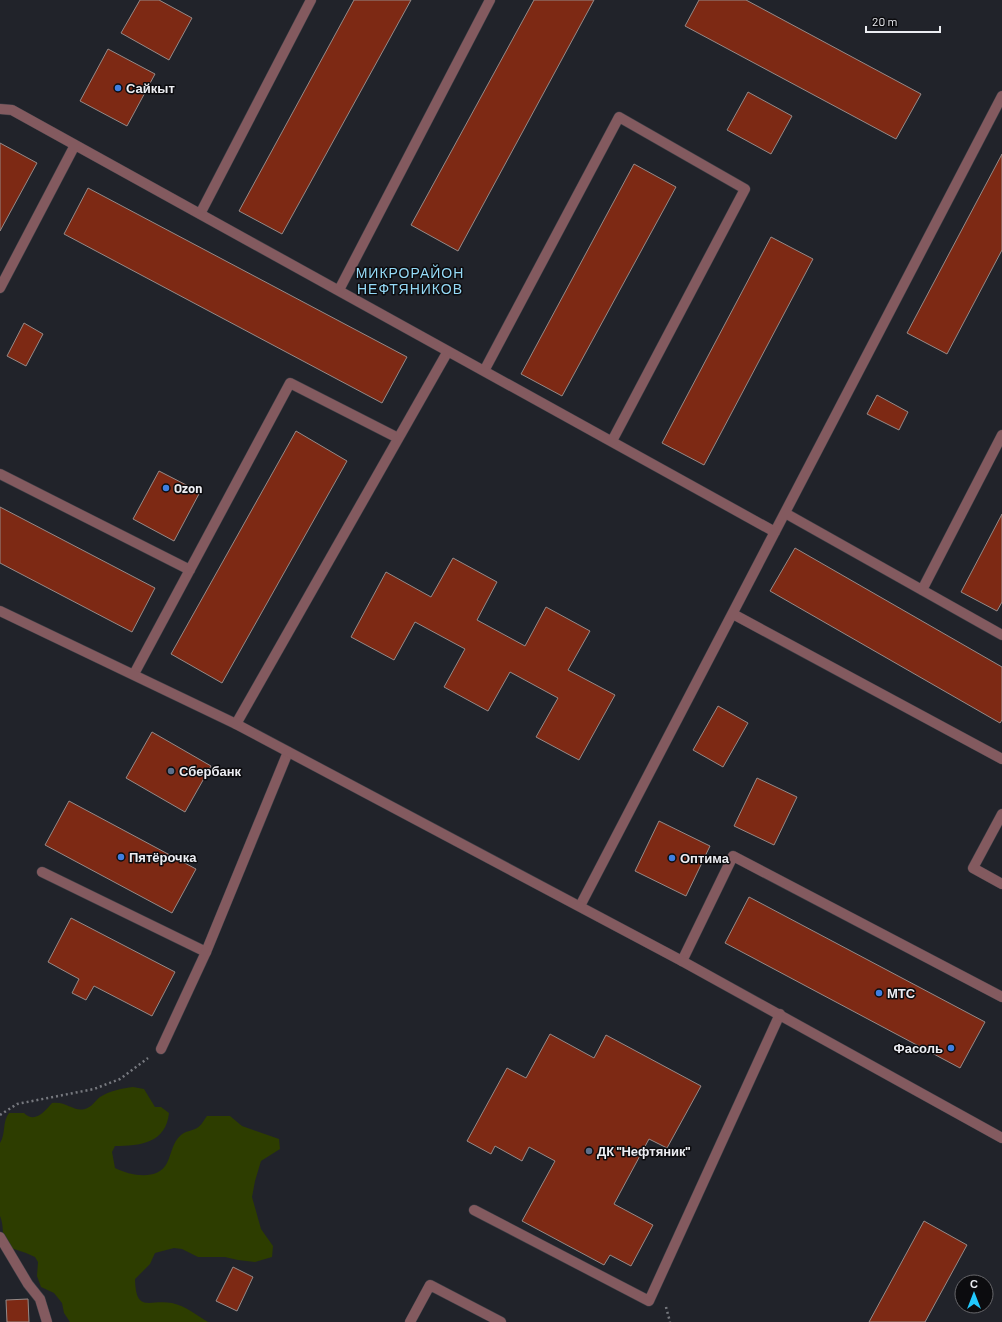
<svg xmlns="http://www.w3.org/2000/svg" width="1002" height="1322" viewBox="0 0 1002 1322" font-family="Barlow,sans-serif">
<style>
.green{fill:#2d3d00}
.building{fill:#7d2914;stroke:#958a88}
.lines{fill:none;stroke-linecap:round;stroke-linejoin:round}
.service-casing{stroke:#3d3f46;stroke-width:11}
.minor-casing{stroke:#3d3f46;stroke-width:11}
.tertiary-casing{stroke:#3d3f46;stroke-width:11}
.path{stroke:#77797f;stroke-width:2.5;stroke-dasharray:2 3;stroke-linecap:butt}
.service{stroke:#835a5f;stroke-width:10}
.minor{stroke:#835a5f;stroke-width:10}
.tertiary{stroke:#835a5f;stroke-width:10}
.shop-dot{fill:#3f7fe0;stroke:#0c0c0f;stroke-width:1.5}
.service-dot{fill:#5c6f8a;stroke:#0c0c0f;stroke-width:1.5}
.labels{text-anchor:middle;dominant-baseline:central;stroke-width:3;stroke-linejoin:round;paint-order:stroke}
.poi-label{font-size:13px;font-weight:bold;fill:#ecedf2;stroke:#0c0c0f;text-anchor:start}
.neighbourhood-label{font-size:14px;letter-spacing:1px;fill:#95daf7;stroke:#0c0c0f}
</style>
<rect width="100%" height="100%" fill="#21232a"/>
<!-- green -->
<path class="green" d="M 133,1087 L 144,1089 L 155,1107 L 161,1107 L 169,1113 C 166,1143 140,1146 115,1146 L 112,1152 L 115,1168 C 131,1176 158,1181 167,1163 C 172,1153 172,1143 181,1135 C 185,1131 192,1131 197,1128 C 201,1126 204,1120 207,1116 L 230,1116 L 242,1126 L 279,1139 L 280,1149 L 261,1161 L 255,1181 L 252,1197 L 261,1229 L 273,1246 L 272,1257 L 255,1262 L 238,1260 L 225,1257 L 198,1257 L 182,1249 L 174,1248 L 155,1253 L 150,1264 L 135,1279 C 136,1314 149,1299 172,1303 C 186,1306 196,1315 208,1322 L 70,1322 L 64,1313 L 62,1303 L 54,1293 L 41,1287 L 37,1276 L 38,1262 L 35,1257 L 26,1253 L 5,1246 C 2,1236 4,1225 0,1216 L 0,1143 C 6,1134 2,1122 9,1113 L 24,1113 C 35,1124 45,1111 52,1103 C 67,1101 73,1112 85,1109 C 92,1107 95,1101 100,1097 C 109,1091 123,1088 133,1087 Z"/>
<!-- building -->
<path class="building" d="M 140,0 L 159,0 L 192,18 L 169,60 L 121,33 Z
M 354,0 L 411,0 L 282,234 L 239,211 Z
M 534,0 L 594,0 L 458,251 L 411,225 Z
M 699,0 L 746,0 L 921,94 L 896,139 L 685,26 Z
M 108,49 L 155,74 L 127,126 L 80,101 Z
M 748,92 L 792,116 L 771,154 L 727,130 Z
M 0,143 L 37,163 L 0,231 Z
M 1002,154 L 1002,250 L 947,354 L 907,333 Z
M 634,164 L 676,187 L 562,396 L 521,374 Z
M 88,188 L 407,357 L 382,403 L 64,234 Z
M 771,237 L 813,259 L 704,465 L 662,443 Z
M 24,323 L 43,334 L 26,366 L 7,356 Z
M 877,395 L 908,412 L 899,430 L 867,414 Z
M 296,431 L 347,461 L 222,683 L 171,654 Z
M 159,471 L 200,492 L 174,541 L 133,519 Z
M 0,507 L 155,588 L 132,632 L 0,563 Z
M 1002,514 L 1002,602 L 997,611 L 961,592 Z
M 795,548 L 1002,667 L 1002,720 L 1000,723 L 770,591 Z
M 453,558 L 497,582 L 477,620 L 525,646 L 546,607 L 590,631 L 568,670 L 615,695 L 579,760 L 536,737 L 558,698 L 510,672 L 488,711 L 444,687 L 465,649 L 415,622 L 394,660 L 351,637 L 386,572 L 431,597 Z
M 718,706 L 748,723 L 723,767 L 693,750 Z
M 152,732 L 211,766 L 185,812 L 126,778 Z
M 757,778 L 797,797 L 774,845 L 734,826 Z
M 69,801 L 196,869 L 172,913 L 45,845 Z
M 659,821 L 710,846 L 686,896 L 635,871 Z
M 749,897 L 985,1022 L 960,1068 L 725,943 Z
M 71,918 L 175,972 L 152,1016 L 94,986 L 86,1000 L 72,993 L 79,979 L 48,962 Z
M 550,1034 L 594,1058 L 606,1035 L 701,1086 L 667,1148 L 649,1139 L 614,1204 L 653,1225 L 631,1266 L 610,1255 L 604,1265 L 522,1221 L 555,1161 L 529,1147 L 522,1161 L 495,1146 L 491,1154 L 467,1141 L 507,1068 L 526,1078 Z
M 924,1221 L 967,1245 L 925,1322 L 869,1322 Z
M 233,1267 L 253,1277 L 237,1311 L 216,1301 Z
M 28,1299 L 29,1322 L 7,1322 L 6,1300 Z"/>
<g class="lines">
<!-- service casing -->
<g class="service-casing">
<path id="service" d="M 0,109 L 12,110 L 775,532
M 200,214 L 311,0
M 0,288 L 75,145
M 339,290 L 490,0
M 484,371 L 619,117 L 745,189 L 612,441
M 0,474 L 190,570
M 785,513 L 1002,635
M 922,590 L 1002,435
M 733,614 L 1002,759
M 134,674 L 290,383 L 398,438
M 236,724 L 448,351
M 1002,814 L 973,868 L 1002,884
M 42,872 L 206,952
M 580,906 L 1002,96
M 682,961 L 733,856 L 1002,997
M 474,1210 L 649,1301 L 780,1014
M 410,1322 L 430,1285 L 501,1322"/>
</g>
<!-- minor casing -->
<g class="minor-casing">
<path id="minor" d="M 161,1049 L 206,952 L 288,752
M 0,1237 L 28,1284 L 40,1299 L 47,1322"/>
</g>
<!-- tertiary casing -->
<g class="tertiary-casing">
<path id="tertiary" d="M 0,611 L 236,724 L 682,961 L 1002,1138"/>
</g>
<!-- path -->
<path class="path" d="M 0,1115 L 17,1104 L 94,1089 L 120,1079 L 148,1058
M 666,1307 L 670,1322"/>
<!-- service -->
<use href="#service" class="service"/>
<!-- minor -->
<use href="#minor" class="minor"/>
<!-- tertiary -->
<use href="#tertiary" class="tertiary"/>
</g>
<!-- markers -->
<g class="shop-dot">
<circle cx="118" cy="88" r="4"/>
<circle cx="166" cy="488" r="4"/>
<circle cx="121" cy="857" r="4"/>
<circle cx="672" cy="858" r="4"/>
<circle cx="879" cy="993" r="4"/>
<circle cx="951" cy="1048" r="4"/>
</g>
<g class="service-dot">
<circle cx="171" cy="771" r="4"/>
<circle cx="589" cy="1151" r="4"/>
</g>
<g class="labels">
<!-- poi labels -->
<g class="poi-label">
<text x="126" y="88">Сайкыт</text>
<text x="174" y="488">Ozon</text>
<text x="179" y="771">Сбербанк</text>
<text x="129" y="857">Пятёрочка</text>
<text x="680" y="858">Оптима</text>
<text x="887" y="993">МТС</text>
<text x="943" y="1048" text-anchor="end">Фасоль</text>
<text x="597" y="1151">ДК "Нефтяник"</text>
</g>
<!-- neighbourhood labels -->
<g class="neighbourhood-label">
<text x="410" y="272">МИКРОРАЙОН<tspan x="410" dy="16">НЕФТЯНИКОВ</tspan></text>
</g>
</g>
<!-- north arrow -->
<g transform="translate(974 1294)"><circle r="19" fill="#0c0c0f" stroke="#66666a"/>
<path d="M0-3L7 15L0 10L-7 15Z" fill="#22c9fe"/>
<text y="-6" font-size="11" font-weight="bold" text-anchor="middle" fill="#ecedf2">С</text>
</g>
<!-- scale -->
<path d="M866 26v6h74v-6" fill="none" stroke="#ecedf2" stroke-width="2"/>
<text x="872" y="26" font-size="12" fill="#ecedf2" stroke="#0c0c0f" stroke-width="3" paint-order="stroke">20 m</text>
</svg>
